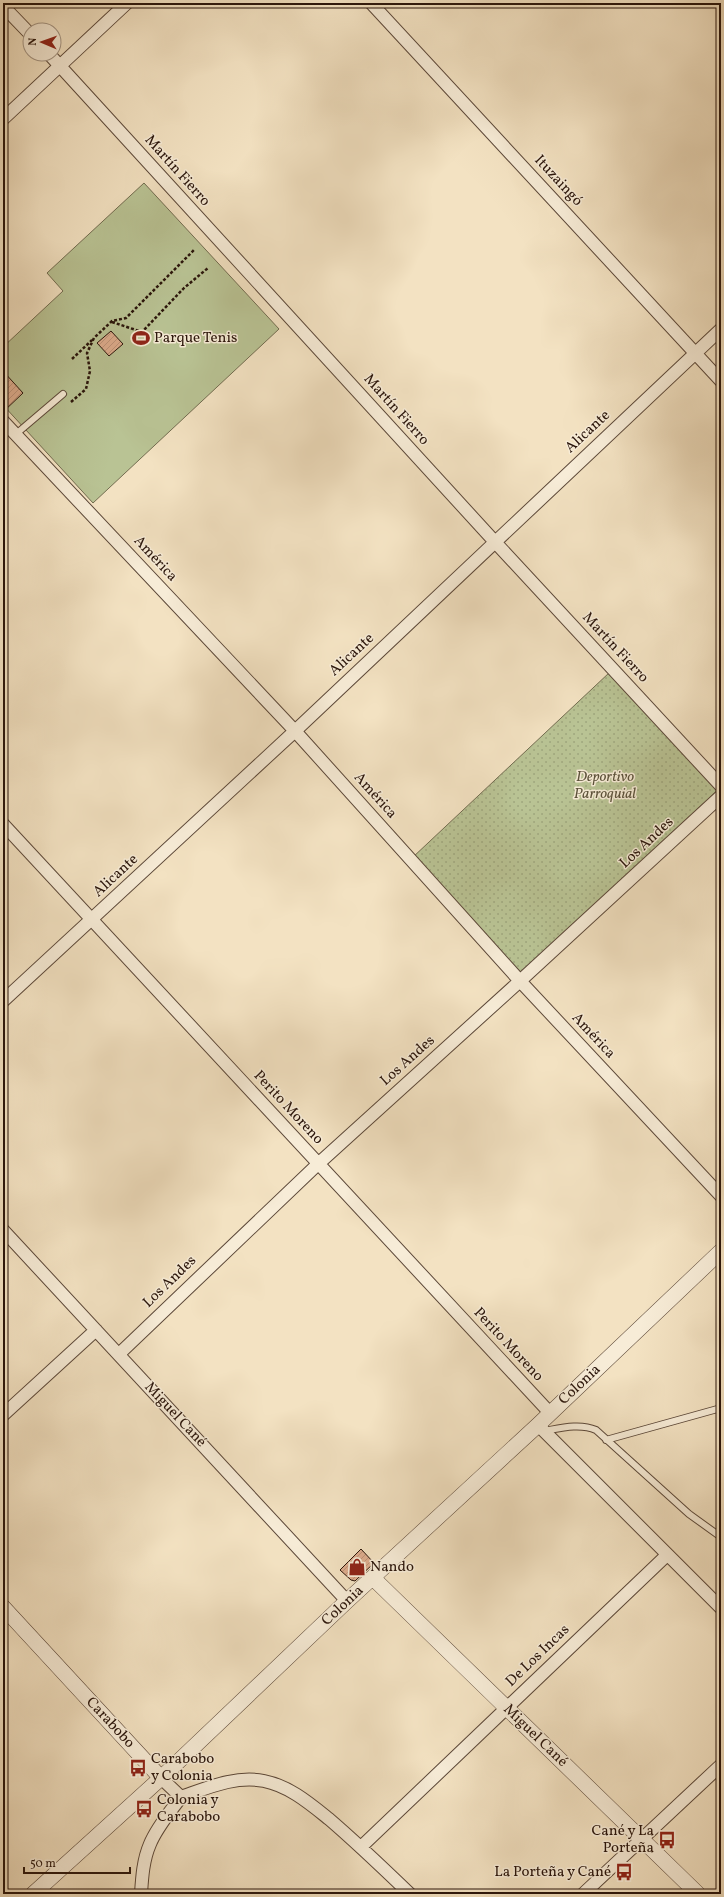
<svg xmlns="http://www.w3.org/2000/svg" width="724" height="1897" viewBox="0 0 724 1897" font-family="Vollkorn,serif">
<style>
.park{fill:url(#park-dots);stroke:#726c50}
.garden{fill:#b9c394;stroke:#726c50}
.building{fill:url(#building-hatch);stroke:#2a150b}
.lines{fill:none;stroke-linecap:round;stroke-linejoin:round}
.service-casing{stroke:#5c4839;stroke-width:8}
.minor-casing{stroke:#5c4839;stroke-width:14}
.tertiary-casing{stroke:#5c4839;stroke-width:16}
.path{stroke:#2a150b;stroke-width:2.5;stroke-dasharray:3 2;stroke-linecap:butt}
.service{stroke:#f7ecd7;stroke-width:6}
.minor{stroke:#f7ecd7;stroke-width:12}
.tertiary{stroke:#f7ecd7;stroke-width:15}
.labels{text-anchor:middle;dominant-baseline:central;stroke-width:3;stroke-linejoin:round;paint-order:stroke}
.street-label{font-size:15px;fill:#2a150b;stroke:#f7ecd7}
.poi-label{font-size:15px;fill:#2a150b;stroke:#f7ecd7;text-anchor:start}
.park-label{font-size:15px;font-style:italic;fill:#5c523b;stroke:#f7ecd7}
</style>
<defs>
<pattern id="park-dots" width="8" height="8" patternUnits="userSpaceOnUse"><rect width="8" height="8" fill="#b9c394"/><path d="M2 2h.1M6 6h.1" fill="none" stroke="#9fa77e" stroke-width="1.8" stroke-linecap="round"/></pattern>
<pattern id="building-hatch" width="6" height="6" patternUnits="userSpaceOnUse"><rect width="6" height="6" fill="#dead8e"/><path d="M-1 1l2-2M0 6l6-6M5 7l2-2" fill="none" stroke="#bf9479"/></pattern>
</defs>
<rect width="100%" height="100%" fill="#f3e2c2"/>
<filter id="stains"><feTurbulence type="fractalNoise" baseFrequency=".005" numOctaves="4"/><feColorMatrix values="0 0 0 0 .2 0 0 0 0 .09 0 0 0 0 .02 0 0 0 .5 -.17"/></filter>
<radialGradient id="worn" r=".72"><stop offset=".6" stop-color="#630" stop-opacity="0"/><stop offset="1" stop-color="#630" stop-opacity=".3"/></radialGradient>
<!-- park -->
<path class="park" d="M 610,672 L 719,789 L 519,975 L 412,858 Z"/>
<!-- garden -->
<path class="garden" d="M 144,183 L 279,329 L 93,503 L 3,405 L 3,347 L 63,291 L 47,273 Z"/>
<!-- building -->
<path class="building" d="M 111,331 L 123,344 L 109,356 L 97,343 Z
M 3,371 L 23,393 L 3,412 Z
M 361,1549 L 374,1563 L 355,1581 L 351,1580 L 340,1570 Z"/>
<g class="lines">
<!-- service casing -->
<g class="service-casing">
<path id="service" d="M 16,434 L 63,394
M 544,1431 C 561,1428 580,1423 596,1430 L 689,1514 L 721,1537
M 606,1440 L 721,1408"/>
</g>
<!-- minor casing -->
<g class="minor-casing">
<path id="minor" d="M 371,3 L 721,381
M 3,6 L 30,34
M 49,54 L 495,542 L 721,786
M 3,119 L 127,3
M 3,421 L 295,731 L 520,981 L 721,1196
M 3,824 L 550,1413
M 3,1001 L 295,731 L 721,329
M 3,1230 L 347,1601
M 119,1354 L 318,1164 L 520,981 L 721,796
M 3,1415 L 96,1330
M 538,1425 L 721,1608
M 161,1778 L 181,1797
M 181,1797 C 207,1788 236,1775 264,1781 C 289,1786 309,1803 329,1819 C 357,1843 383,1868 410,1894
M 362,1846 L 667,1555
M 141,1894 C 142,1878 143,1860 150,1844 C 157,1827 170,1812 181,1797
M 583,1894 L 721,1765"/>
</g>
<!-- tertiary casing -->
<g class="tertiary-casing">
<path id="tertiary" d="M 373,1578 L 698,1894
M 3,1607 L 161,1778
M 33,1894 L 161,1778 L 347,1601 L 538,1425 L 721,1251"/>
</g>
<!-- path -->
<path class="path" d="M 112,322 L 142,332 L 184,288 L 208,268
M 72,359 L 92,340
M 71,402 L 86,389 L 90,371 L 87,353 L 94,338 L 112,321 L 126,318 L 195,249"/>
<!-- service -->
<use href="#service" class="service"/>
<!-- minor -->
<use href="#minor" class="minor"/>
<!-- tertiary -->
<use href="#tertiary" class="tertiary"/>
</g>
<!-- icons -->
<defs>
<g id="stadium-bare" transform="scale(1.38)"><path d="M0-5a6.5 5 0 1 0 0 10a6.5 5 0 1 0 0-10ZM-3.5-1.8h7v3.6h-7Z" fill="#8f2418" stroke="#f7ecd7" stroke-width="2.5" paint-order="stroke"/></g>
<g id="shop-bare" transform="scale(1.38)"><path d="M-5-2.5h2.3a2.7 3.5 0 0 1 5.4 0H5L5.5 6h-11ZM-1.5-2.5h3a1.5 2.3 0 0 0-3 0Z" fill="#8f2418" stroke="#f7ecd7" stroke-width="2.5" paint-order="stroke"/></g>
<g id="bus-bare" transform="scale(1.38)"><path d="M-5-6H5V4H4V6H2V4H-2V6H-4V4H-5ZM-3.5-4V0h7V-4ZM-3.5 1.2v1.5H-2V1.2ZM2 1.2v1.5H3.5V1.2Z" fill="#8f2418" stroke="#f7ecd7" stroke-width="2.5" paint-order="stroke"/></g>
</defs>
<g fill-rule="evenodd">
<use href="#stadium-bare" x="141" y="338"/>
<use href="#shop-bare" x="357" y="1567"/>
<use href="#bus-bare" x="138" y="1768"/>
<use href="#bus-bare" x="144" y="1809"/>
<use href="#bus-bare" x="667" y="1840"/>
<use href="#bus-bare" x="624" y="1872"/>
</g>
<g class="labels">
<!-- street labels -->
<g class="street-label">
<text transform="translate(177 171) rotate(48)">Martín Fierro</text>
<text transform="translate(558 181) rotate(47)">Ituzaingó</text>
<text transform="translate(396 410) rotate(48)">Martín Fierro</text>
<text transform="translate(588 432) rotate(-43)">Alicante</text>
<text transform="translate(155 559) rotate(47)">América</text>
<text transform="translate(615 648) rotate(47)">Martín Fierro</text>
<text transform="translate(352 655) rotate(-43)">Alicante</text>
<text transform="translate(375 796) rotate(48)">América</text>
<text transform="translate(647 843) rotate(-43)">Los Andes</text>
<text transform="translate(116 876) rotate(-43)">Alicante</text>
<text transform="translate(593 1036) rotate(47)">América</text>
<text transform="translate(408 1061) rotate(-42)">Los Andes</text>
<text transform="translate(288 1108) rotate(47)">Perito Moreno</text>
<text transform="translate(170 1282) rotate(-44)">Los Andes</text>
<text transform="translate(508 1345) rotate(47)">Perito Moreno</text>
<text transform="translate(580 1385) rotate(-43)">Colonia</text>
<text transform="translate(175 1415) rotate(47)">Miguel Cané</text>
<text transform="translate(343 1606) rotate(-43)">Colonia</text>
<text transform="translate(538 1656) rotate(-44)">De Los Incas</text>
<text transform="translate(110 1723) rotate(47)">Carabobo</text>
<text transform="translate(535 1736) rotate(44)">Miguel Cané</text>
</g>
<!-- poi labels -->
<g class="poi-label">
<text x="154" y="338">Parque Tenis</text>
<text x="370" y="1567">Nando</text>
<text x="151" y="1759">Carabobo<tspan x="151" dy="17">y Colonia</tspan></text>
<text x="157" y="1800">Colonia y<tspan x="157" dy="17">Carabobo</tspan></text>
<text x="654" y="1831" text-anchor="end">Cané y La<tspan x="654" dy="17">Porteña</tspan></text>
<text x="611" y="1872" text-anchor="end">La Porteña y Cané</text>
</g>
<!-- park labels -->
<g class="park-label">
<text x="605" y="777">Deportivo<tspan x="605" dy="17">Parroquial</tspan></text>
</g>
</g>
<!-- margin -->
<rect width="724" height="1897" fill="none" stroke="#f3e2c2" stroke-width="16"/>
<rect x="4" y="4" width="716" height="1889" fill="none" stroke="#2a150b" stroke-width="2"/>
<rect x="8" y="8" width="708" height="1881" fill="none" stroke="#2a150b"/>
<!-- north arrow -->
<g transform="translate(42 42) rotate(272)"><circle r="19" fill="#f7ecd7" stroke="#a59685"/>
<path d="M0-3L7 15L0 10L-7 15Z" fill="#8f2418"/>
<text y="-6" font-size="11" font-weight="bold" text-anchor="middle" fill="#2a150b">N</text>
</g>
<!-- scale -->
<path d="M24 1867v6h106v-6" fill="none" stroke="#2a150b" stroke-width="2"/>
<text x="30" y="1867" font-size="12" fill="#2a150b" stroke="#f7ecd7" stroke-width="3" paint-order="stroke">50 m</text>
<rect width="100%" height="100%" filter="url(#stains)"/>
<rect width="100%" height="100%" fill="url(#worn)"/>
</svg>
